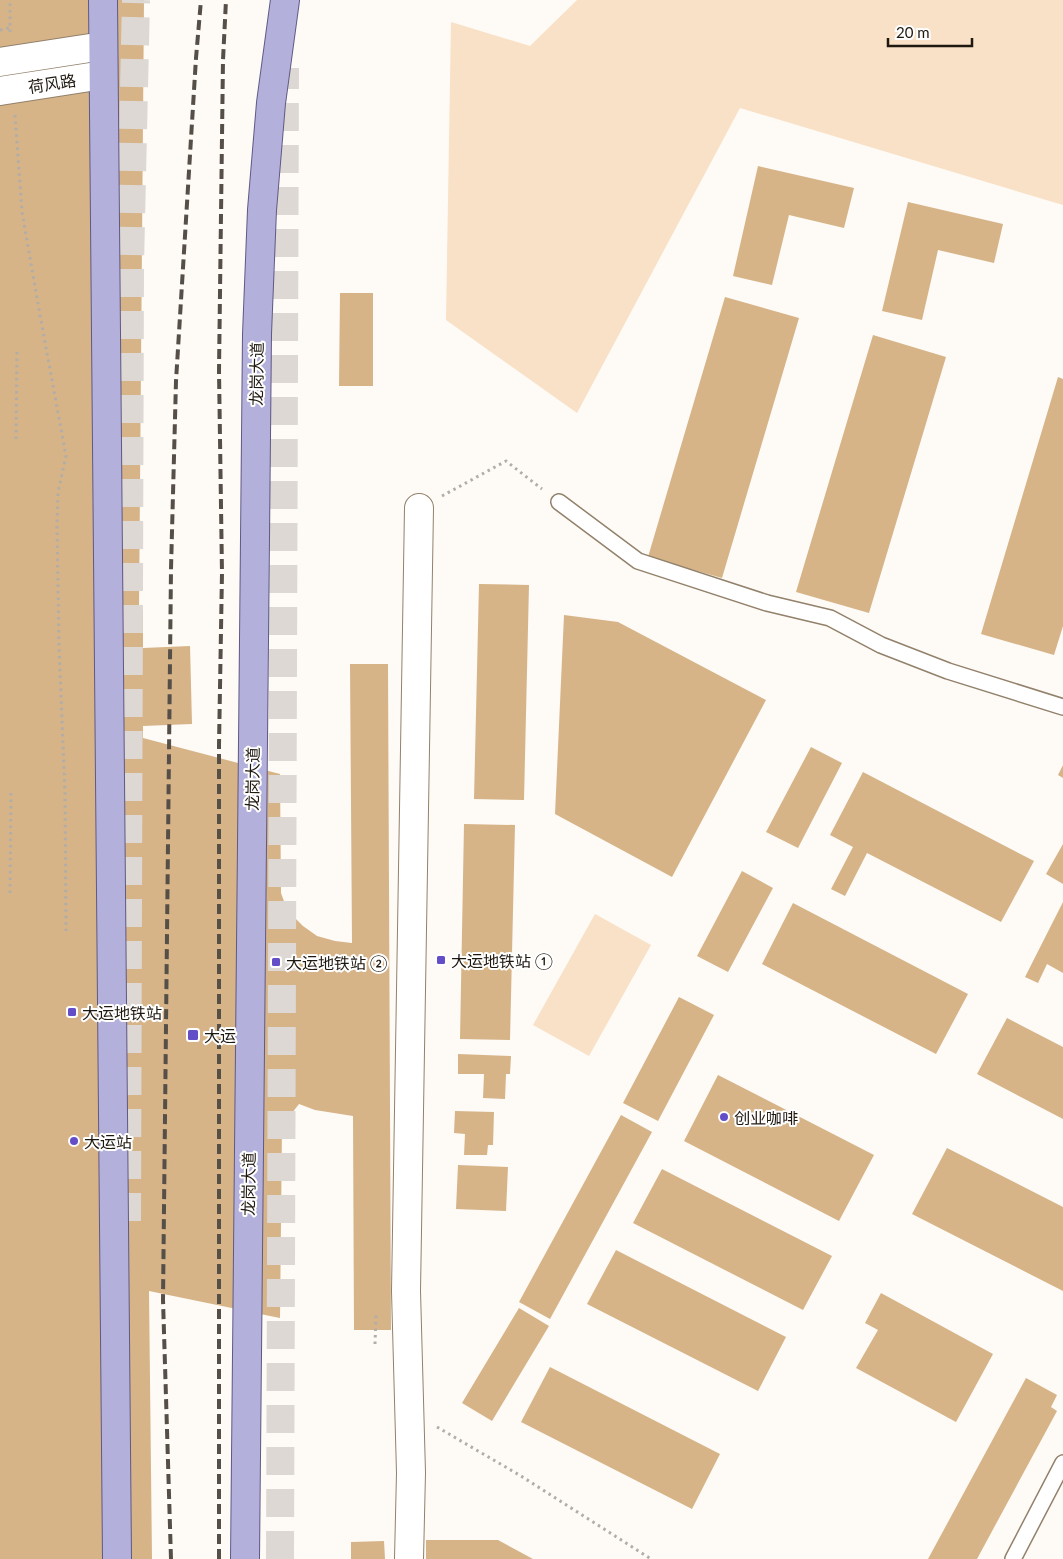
<svg xmlns="http://www.w3.org/2000/svg" width="1063" height="1559" viewBox="0 0 1063 1559" font-family="Lato,'Noto Sans SC',sans-serif">
<style>
.green{fill:#f8e1c6}
.building{fill:#d6b488}
.lines{fill:none;stroke-linecap:round;stroke-linejoin:round}
.highway-tunnel{stroke:#ddd8d3;stroke-width:28;stroke-dasharray:28 14;stroke-linecap:butt}
.lane-casing{stroke:#92816b;stroke-width:18}
.street-casing{stroke:#92816b;stroke-width:30}
.primary-casing{stroke:#5f5984;stroke-width:30}
.path{stroke:#b2ada7;stroke-width:3;stroke-dasharray:2.5 4;stroke-linecap:butt}
.lane{stroke:#fff;stroke-width:15}
.street{stroke:#fff;stroke-width:28}
.primary{stroke:#b3b0db;stroke-width:28}
.rail{stroke:#554f48;stroke-width:4;stroke-dasharray:10 5;stroke-linecap:butt}
.poi-dot{fill:#634ec7;stroke:#fff;stroke-width:2}
.labels{text-anchor:middle;dominant-baseline:central;stroke-width:4;stroke-linejoin:round;paint-order:stroke}
.street-label{font-size:16px;fill:#1f1810;stroke:#fff}
.poi-label{font-size:16px;fill:#1f1810;stroke:#fff;text-anchor:start}
</style>
<rect width="100%" height="100%" fill="#fefaf5"/>
<!-- green -->
<path class="green" d="M 577,0 L 1063,0 L 1063,205 L 740,108 L 577,413 L 446,320 L 451,22 L 530,46 Z
M 595,914 L 651,945 L 589,1056 L 533,1025 Z"/>
<!-- building -->
<path class="building" d="M 0,0 L 144,0 L 139,610 L 143,610 L 143,648 L 190,646 L 192,724 L 143,726 L 143,738 L 280,774 L 281,893 L 285,904 L 292,915 L 303,926 L 317,936 L 335,941 L 352,943 L 350,664 L 388,664 L 391,1330 L 354,1330 L 353,1116 L 315,1110 L 299,1104 L 282,1126 L 280,1318 L 149,1291 L 152,1559 L 0,1559 Z
M 758,166 L 854,188 L 844,228 L 789,215 L 772,285 L 733,276 Z
M 908,202 L 1003,224 L 994,263 L 938,250 L 922,320 L 882,311 Z
M 340,293 L 373,293 L 373,386 L 339,386 Z
M 725,297 L 799,318 L 722,578 L 648,557 Z
M 873,335 L 946,357 L 869,613 L 796,592 Z
M 1058,377 L 1063,379 L 1063,626 L 1054,655 L 981,634 Z
M 479,584 L 529,585 L 524,800 L 474,799 Z
M 564,615 L 618,622 L 766,700 L 672,877 L 555,814 Z
M 811,747 L 842,763 L 798,848 L 766,832 Z
M 1063,765 L 1063,778 L 1058,775 Z
M 863,772 L 1034,861 L 1001,922 L 867,853 L 845,896 L 831,889 L 853,847 L 830,835 Z
M 464,824 L 515,825 L 510,1040 L 460,1039 Z
M 1063,844 L 1063,884 L 1046,874 Z
M 742,871 L 773,888 L 728,972 L 697,956 Z
M 1063,902 L 1063,973 L 1047,964 L 1038,983 L 1025,977 Z
M 793,903 L 968,994 L 936,1054 L 762,964 Z
M 679,997 L 714,1015 L 658,1121 L 623,1103 Z
M 1007,1018 L 1063,1047 L 1063,1119 L 977,1074 Z
M 458,1054 L 511,1056 L 510,1074 L 506,1074 L 505,1099 L 483,1098 L 484,1074 L 458,1074 Z
M 718,1075 L 874,1155 L 839,1221 L 684,1141 Z
M 455,1111 L 494,1112 L 493,1145 L 488,1145 L 487,1155 L 464,1155 L 465,1134 L 454,1133 Z
M 621,1115 L 652,1132 L 550,1319 L 519,1302 Z
M 947,1148 L 1063,1207 L 1063,1291 L 912,1214 Z
M 458,1165 L 508,1167 L 506,1211 L 456,1209 Z
M 662,1169 L 832,1256 L 803,1310 L 633,1223 Z
M 616,1250 L 786,1337 L 758,1391 L 587,1304 Z
M 881,1293 L 993,1354 L 956,1422 L 856,1368 L 878,1330 L 865,1323 Z
M 519,1308 L 549,1326 L 492,1421 L 462,1403 Z
M 550,1367 L 720,1454 L 692,1509 L 521,1422 Z
M 1026,1378 L 1057,1395 L 1051,1407 L 1057,1411 L 977,1559 L 928,1559 Z
M 426,1540 L 498,1540 L 533,1559 L 426,1559 Z
M 384,1541 L 385,1559 L 351,1559 L 351,1542 Z"/>
<g class="lines">
<!-- highway-tunnel -->
<path class="highway-tunnel" d="M 127,1221 L 130,265 L 136,0
M 280,1559 L 285,68"/>
<!-- lane casing -->
<g class="lane-casing">
<path id="lane" d="M 559,502 L 638,561 L 767,603 L 830,618 L 881,645 L 948,671 L 1063,707
M 1013,1559 L 1063,1463"/>
</g>
<!-- street casing -->
<g class="street-casing">
<path id="street" d="M 0,62 L 103,46
M 0,91 L 103,75
M 409,1559 L 411,1473 L 406,1291 L 419,508"/>
</g>
<!-- primary casing -->
<g class="primary-casing">
<path id="primary" d="M 103,0 L 117,1559
M 245,1559 L 257,334 L 262,210 L 271,103 L 285,0"/>
</g>
<!-- path -->
<path class="path" d="M 0,30 L 9,28
M 10,32 L 10,0
M 15,115 L 22,212 L 40,315 L 66,456 L 58,492 L 57,526 L 59,646 L 65,793 L 66,931
M 16,439 L 17,348
M 442,496 L 506,461 L 542,489
M 10,893 L 11,793
M 375,1344 L 376,1315
M 437,1427 L 521,1476 L 651,1559"/>
<!-- lane -->
<use href="#lane" class="lane"/>
<!-- street -->
<use href="#street" class="street"/>
<!-- primary -->
<use href="#primary" class="primary"/>
<!-- rail -->
<path class="rail" d="M 171,1559 L 163,1300 L 171,569 L 176,381 L 196,58 L 201,0
M 219,1559 L 219,745 L 222,573 L 219,371 L 223,60 L 226,0"/>
</g>
<!-- markers -->
<g class="poi-dot">
<rect x="436" y="955" width="10" height="10" rx="2.5"/>
<rect x="271" y="957" width="10" height="10" rx="2.5"/>
<rect x="67" y="1007" width="10" height="10" rx="2.5"/>
<rect x="187" y="1029" width="12" height="12" rx="2.5"/>
<circle cx="724" cy="1117" r="5"/>
<circle cx="74" cy="1141" r="5"/>
</g>
<g class="labels">
<!-- street labels -->
<g class="street-label">
<text transform="translate(52 83) rotate(-9)">荷风路</text>
<text transform="translate(256 374) rotate(-89)">龙岗大道</text>
<text transform="translate(252 779) rotate(-89)">龙岗大道</text>
<text transform="translate(248 1184) rotate(-89)">龙岗大道</text>
</g>
<!-- poi labels -->
<g class="poi-label">
<text x="451" y="960">大运地铁站 ①</text>
<text x="286" y="962">大运地铁站 ②</text>
<text x="82" y="1012">大运地铁站</text>
<text x="204" y="1035">大运</text>
<text x="734" y="1117">创业咖啡</text>
<text x="84" y="1141">大运站</text>
</g>
</g>
<!-- scale -->
<path d="M888 38v8h84v-8" fill="none" stroke="#1f1810" stroke-width="2.5"/>
<text x="896" y="38" font-size="15" fill="#1f1810" stroke="#ffffff" stroke-width="4" paint-order="stroke">20 m</text>
</svg>
